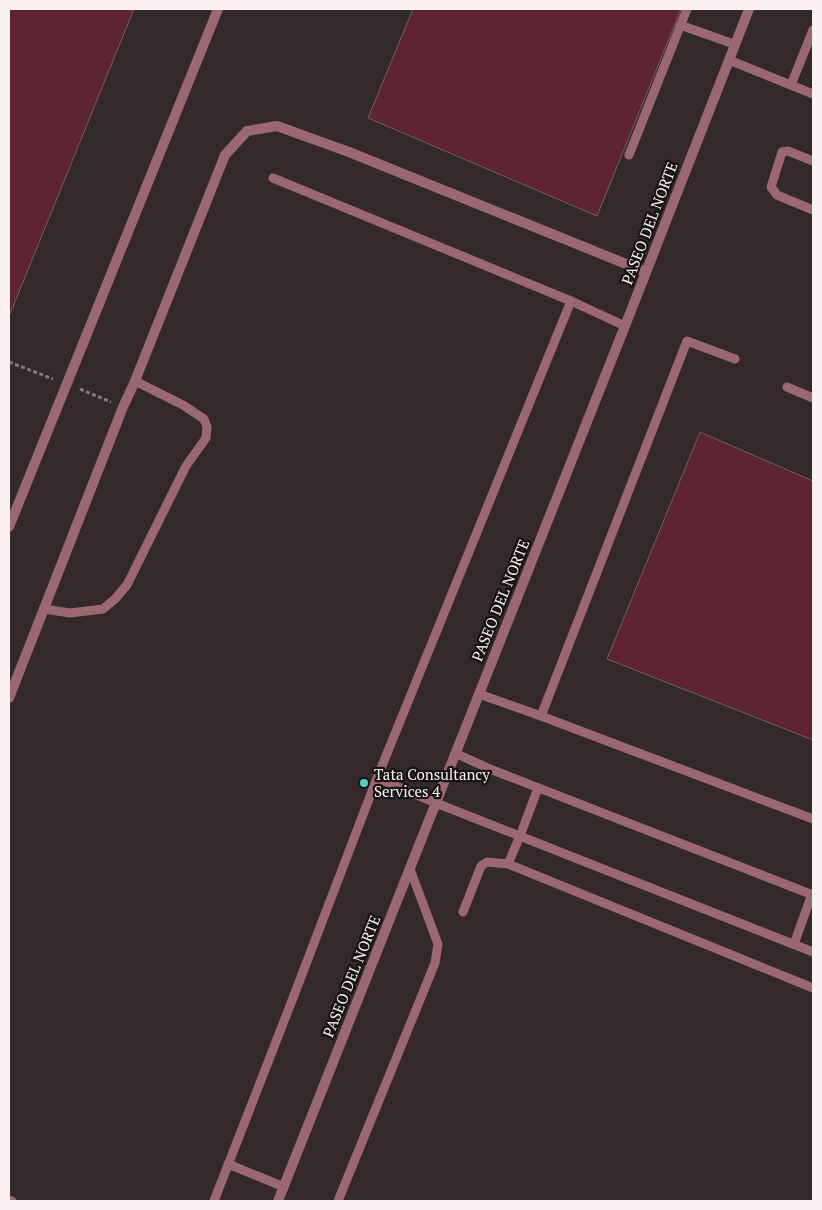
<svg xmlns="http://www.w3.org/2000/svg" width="822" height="1210" viewBox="0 0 822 1210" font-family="'PT Serif',serif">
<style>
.building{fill:#5f2432;stroke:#6e6163}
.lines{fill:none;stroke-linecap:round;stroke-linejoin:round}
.path{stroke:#83797b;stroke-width:3;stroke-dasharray:4 2.5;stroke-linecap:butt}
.lane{stroke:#9b6872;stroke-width:9}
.street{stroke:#9b6872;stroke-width:10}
.poi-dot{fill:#56cec3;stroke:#171213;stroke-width:2}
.labels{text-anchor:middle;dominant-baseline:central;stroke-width:4.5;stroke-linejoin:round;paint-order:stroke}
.street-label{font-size:15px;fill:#f9f1f2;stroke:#171213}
.poi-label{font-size:15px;fill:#f9f1f2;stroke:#171213;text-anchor:start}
</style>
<rect width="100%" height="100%" fill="#33282a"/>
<!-- building -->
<path class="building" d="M 9,9 L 134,9 L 10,314 L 9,313 Z
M 413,9 L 681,9 L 597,216 L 368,118 Z
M 700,432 L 813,481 L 813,740 L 607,659 Z"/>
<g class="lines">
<!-- path -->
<path class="path" d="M 9,362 L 53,379
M 80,389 L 111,402"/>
<!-- lane -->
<path class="lane" d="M 680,25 L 734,44
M 729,60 L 813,94
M 791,85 L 813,30
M 629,155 L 687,9
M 813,161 L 788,151 L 782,152 L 771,187 L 777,195 L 813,210
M 273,178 L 571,301 L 625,326
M 787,387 L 813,398
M 44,609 L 70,613 L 103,609 L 115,599 L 127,585 L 186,466 L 206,438 L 207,427 L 204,419 L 183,405 L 135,381
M 479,694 L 541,716 L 687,341 L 735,359
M 541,716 L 813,819
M 455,753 L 490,769 L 813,895
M 377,778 L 436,803 L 813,952
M 508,864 L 813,988
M 463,912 L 481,866 L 487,862 L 508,864 L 520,836 L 538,788
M 794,944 L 812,894
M 228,1164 L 284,1187
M 9,1200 L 12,1201
M 214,1201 L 293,998 L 377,778 L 571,301
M 338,1201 L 435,963 L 438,944 L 410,869"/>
<!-- street -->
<path class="street" d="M 9,527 L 218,9
M 9,698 L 123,407 L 135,381 L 225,155 L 247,131 L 277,126 L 349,152 L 646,272
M 278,1201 L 625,326 L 749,9"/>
</g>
<!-- markers -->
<circle class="poi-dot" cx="364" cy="783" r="5"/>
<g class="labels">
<!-- street labels -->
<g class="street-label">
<text transform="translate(649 223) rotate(-69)">PASEO DEL NORTE</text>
<text transform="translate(500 600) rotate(-68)">PASEO DEL NORTE</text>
<text transform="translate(351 976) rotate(-68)">PASEO DEL NORTE</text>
</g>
<!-- poi labels -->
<g class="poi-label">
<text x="374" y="774">Tata Consultancy<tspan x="374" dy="17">Services 4</tspan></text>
</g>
</g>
<!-- border -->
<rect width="822" height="1210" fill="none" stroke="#f9f1f2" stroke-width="20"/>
</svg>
